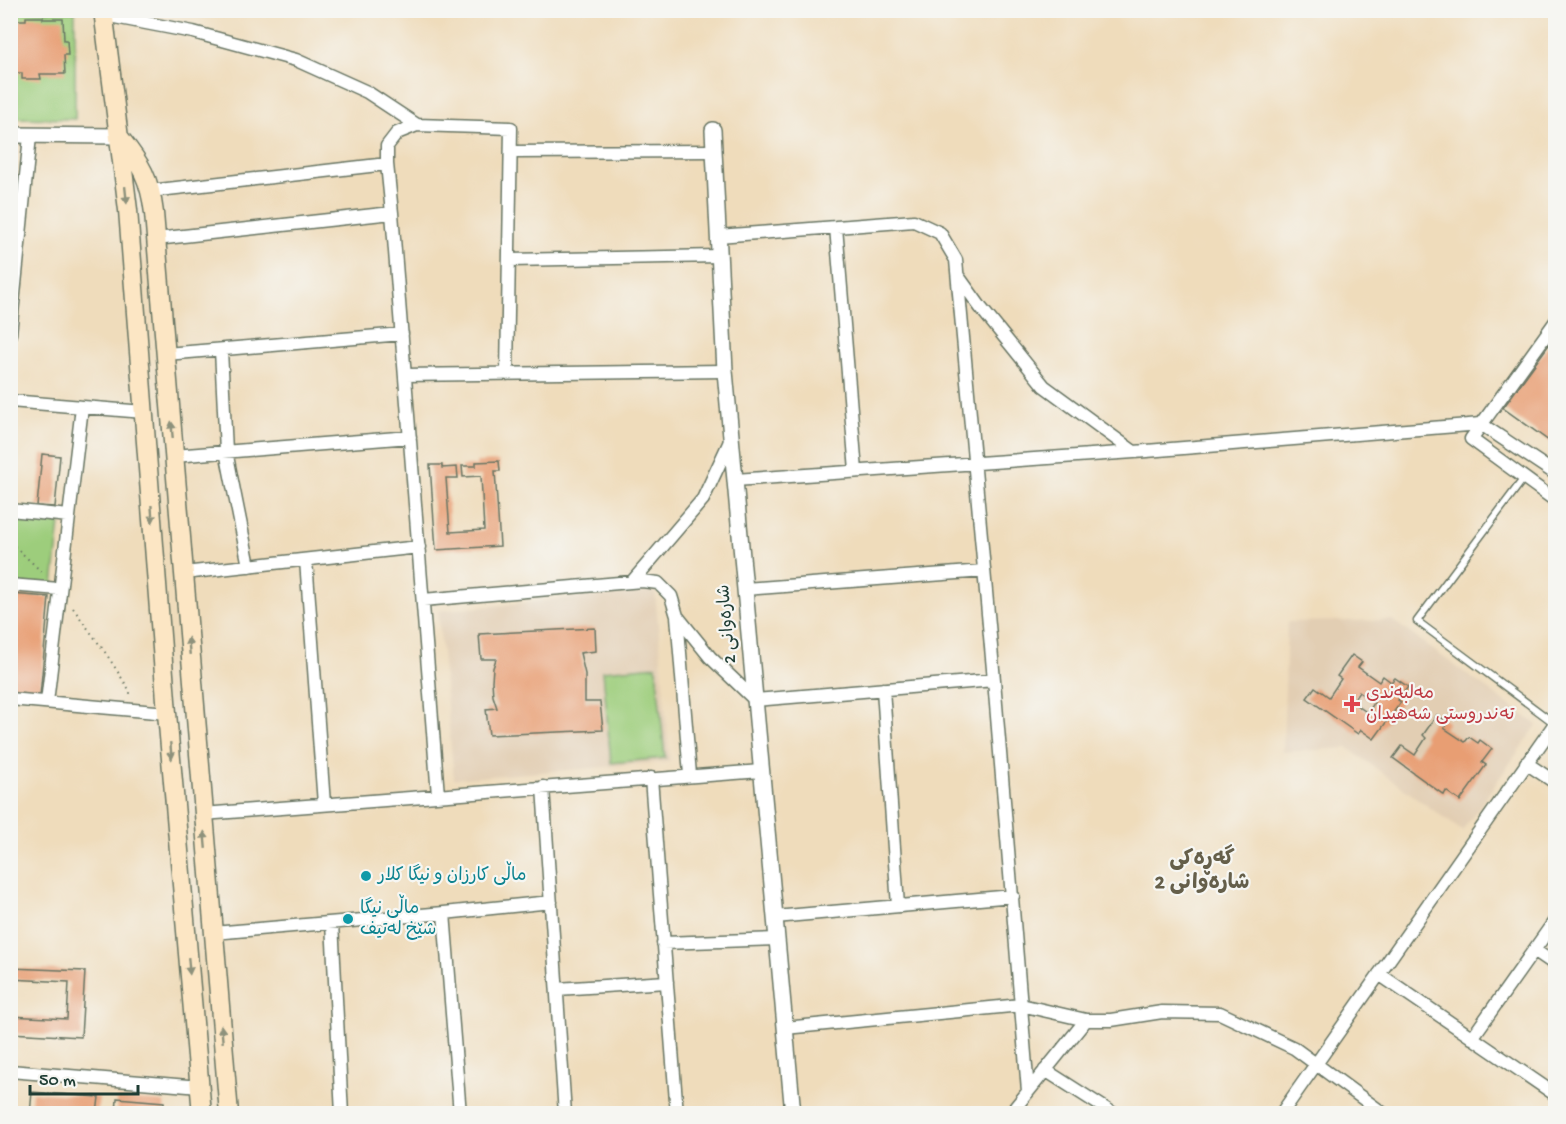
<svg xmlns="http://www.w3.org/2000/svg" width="1566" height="1124" viewBox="0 0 1566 1124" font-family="'Gochi Hand','Playpen Sans Arabic',sans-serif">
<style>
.built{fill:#e2ceb3}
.green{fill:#9dcd7c;stroke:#5e8558;stroke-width:1.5}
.building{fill:#e89e73;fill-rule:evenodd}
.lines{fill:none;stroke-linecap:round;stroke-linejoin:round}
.service-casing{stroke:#687563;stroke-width:9}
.minor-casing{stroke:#687563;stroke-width:15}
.tertiary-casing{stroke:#687563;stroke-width:18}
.secondary-casing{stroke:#687563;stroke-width:21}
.path{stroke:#687563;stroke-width:2;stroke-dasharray:1.5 4.5;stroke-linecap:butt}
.service{stroke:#fff;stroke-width:6}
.minor{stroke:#fff;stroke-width:12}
.tertiary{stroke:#fff;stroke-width:15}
.secondary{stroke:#fce6c4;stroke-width:18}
.oneway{fill:#8e927c}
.health-dot{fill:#e0444e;stroke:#f6f6f2;stroke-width:2}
.culture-dot{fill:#0f9aa8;stroke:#f6f6f2;stroke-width:2}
.labels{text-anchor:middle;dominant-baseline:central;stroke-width:4.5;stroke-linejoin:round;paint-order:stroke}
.street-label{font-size:18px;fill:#1f3d34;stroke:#f6f6f2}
.health-label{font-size:18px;fill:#be3a42;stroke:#f6f6f2;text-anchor:start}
.culture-label{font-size:18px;fill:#0d838f;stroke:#f6f6f2;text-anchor:start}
.quarter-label{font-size:21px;font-weight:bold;fill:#655f4a;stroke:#f6f6f2}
</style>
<rect width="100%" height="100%" fill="#f6f6f2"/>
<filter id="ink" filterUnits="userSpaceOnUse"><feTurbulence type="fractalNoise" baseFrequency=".0167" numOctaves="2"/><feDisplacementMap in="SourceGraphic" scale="12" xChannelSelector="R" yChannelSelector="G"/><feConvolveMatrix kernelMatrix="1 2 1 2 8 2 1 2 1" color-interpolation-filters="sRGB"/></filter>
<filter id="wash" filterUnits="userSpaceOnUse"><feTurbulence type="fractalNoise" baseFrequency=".008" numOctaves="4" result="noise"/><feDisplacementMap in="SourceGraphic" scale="24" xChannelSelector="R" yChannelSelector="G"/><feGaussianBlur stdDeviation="1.35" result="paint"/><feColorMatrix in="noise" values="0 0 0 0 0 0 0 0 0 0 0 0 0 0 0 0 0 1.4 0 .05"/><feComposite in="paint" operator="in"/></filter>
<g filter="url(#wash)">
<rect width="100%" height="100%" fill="#efdcbb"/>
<!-- built -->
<path class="built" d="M 655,590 L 670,762 L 454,779 L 438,611 Z
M 1392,620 L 1537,725 L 1462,831 L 1348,748 L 1283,752 L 1287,622 Z"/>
<!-- green -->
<path class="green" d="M 11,11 L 75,11 L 75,119 L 11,118 Z
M 11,517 L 60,523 L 53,585 L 11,590 Z
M 656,666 L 665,758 L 611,763 L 603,671 Z"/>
<g id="blocks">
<!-- building -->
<path class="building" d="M 26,17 L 43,17 L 43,19 L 63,19 L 64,40 L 67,40 L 68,55 L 64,55 L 65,74 L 40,74 L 41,79 L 22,79 L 22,73 L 10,73 L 10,20 L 26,20 Z
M 1556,335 L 1556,446 L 1503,408 Z
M 42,454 L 60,456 L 55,507 L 37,506 Z
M 499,461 L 500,471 L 495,471 L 500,546 L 436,550 L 430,465 L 442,465 L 442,468 L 457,467 L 458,478 L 446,478 L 450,532 L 484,530 L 481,476 L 463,477 L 462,466 L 476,466 L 476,462 Z
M 10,594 L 49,597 L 40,696 L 10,693 Z
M 595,628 L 596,651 L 580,653 L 585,674 L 585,702 L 600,702 L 603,730 L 489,735 L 486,709 L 497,708 L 493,696 L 492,681 L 493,668 L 496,659 L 481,659 L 479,634 Z
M 1352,655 L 1362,662 L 1358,667 L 1379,682 L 1383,676 L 1391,682 L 1395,678 L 1408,687 L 1398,700 L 1401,702 L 1374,739 L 1361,730 L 1358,734 L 1307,698 L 1315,687 L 1329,697 L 1341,679 L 1337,676 ZM 1359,692 L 1374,703 L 1368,713 L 1352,702 Z
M 1437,715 L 1448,722 L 1444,728 L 1465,742 L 1469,737 L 1478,743 L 1480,740 L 1492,749 L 1482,762 L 1486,765 L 1460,801 L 1446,791 L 1444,795 L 1393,758 L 1402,746 L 1415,755 L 1426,738 L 1423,735 Z
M 10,968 L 85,971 L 81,1037 L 10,1033 L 10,1016 L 67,1019 L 69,982 L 10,979 Z
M 10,1090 L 13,1090 L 12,1107 L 10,1107 Z
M 32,1092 L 99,1097 L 97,1114 L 30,1114 Z
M 117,1098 L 164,1102 L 165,1114 L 116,1114 Z"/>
</g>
</g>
<g filter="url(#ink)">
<use href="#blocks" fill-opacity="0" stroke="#687563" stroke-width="1.5"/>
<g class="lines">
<!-- service casing -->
<g class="service-casing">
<path id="service" d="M 1524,478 L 1417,621 L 1554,723"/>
</g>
<!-- minor casing -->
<g class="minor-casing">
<path id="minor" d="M 104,15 L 193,32 L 296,60 L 367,92 L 417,125
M 511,152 L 714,151
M 150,191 L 387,164
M 836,227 L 856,471
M 718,236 L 914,221 L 940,233 L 956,260 L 994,680 L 1028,1091
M 156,239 L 392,213
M 510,260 L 719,256
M 958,276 L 981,308 L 1044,386 L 1134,452
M 1556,321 L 1471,439 L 1556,501
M 10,334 L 30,136
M 221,350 L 226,451 L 249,566
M 166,354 L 402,334
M 405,375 L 725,371
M 10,401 L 144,412
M 174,456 L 410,437
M 735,480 L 1134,452 L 1481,424 L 1556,474
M 10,510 L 69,516
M 306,560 L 324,804
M 184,573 L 419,547
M 632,582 L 703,499 L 731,439
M 10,585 L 59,589
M 745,589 L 984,571
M 423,600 L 642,581 L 658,583 L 671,596 L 677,616 L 690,775
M 677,616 L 710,657 L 755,700 L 994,680
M 883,689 L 898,906
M 10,699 L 167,713
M 47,702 L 82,407
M 1526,763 L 1556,783
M 651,778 L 677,1114
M 543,787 L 565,1114
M 438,795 L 392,213 L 387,164 L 387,146 L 397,133 L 417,125 L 511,128 L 507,374
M 203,814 L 761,771
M 444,913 L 460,1114
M 775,917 L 1013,896
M 332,923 L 342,1114
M 213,933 L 444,913 L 551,902
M 663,943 L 777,939
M 1534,950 L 1556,965
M 1379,974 L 1556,1095
M 557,989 L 667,982
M 785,1028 L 1021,1005 L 1086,1020 L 1111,1020 L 1162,1012 L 1220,1013 L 1294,1048 L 1384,1114
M 1472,1038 L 1556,919
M 1045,1070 L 1114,1114
M 10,1071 L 200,1087
M 1010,1114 L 1086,1020
M 1281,1114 L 1556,722"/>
</g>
<!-- tertiary casing -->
<g class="tertiary-casing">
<path id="tertiary" d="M 713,130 L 725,371 L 793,1114
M 10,135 L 119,136"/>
</g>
<!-- secondary casing -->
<g class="secondary-casing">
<path id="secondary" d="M 103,10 L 128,210 L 167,713 L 202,1114
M 120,138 C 141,164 150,179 154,213 L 229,1114"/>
</g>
<!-- path -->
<path class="path" d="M 10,542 L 44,574
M 73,608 L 107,655 L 130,691 L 130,698"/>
<!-- service -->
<use href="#service" class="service"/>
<!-- minor -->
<use href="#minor" class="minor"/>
<!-- tertiary -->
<use href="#tertiary" class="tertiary"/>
<!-- secondary -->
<use href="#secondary" class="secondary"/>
</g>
<!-- one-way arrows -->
<defs><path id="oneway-solid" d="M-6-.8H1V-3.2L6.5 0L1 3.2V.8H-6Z" transform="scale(1.5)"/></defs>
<g class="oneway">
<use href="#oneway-solid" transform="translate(126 195) rotate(84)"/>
<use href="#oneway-solid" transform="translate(172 430) rotate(-95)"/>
<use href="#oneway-solid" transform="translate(152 514) rotate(86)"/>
<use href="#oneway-solid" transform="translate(189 646) rotate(-95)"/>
<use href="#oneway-solid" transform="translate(171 751) rotate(85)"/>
<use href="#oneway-solid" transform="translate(205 840) rotate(-95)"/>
<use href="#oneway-solid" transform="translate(189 966) rotate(85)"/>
<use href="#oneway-solid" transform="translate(222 1034) rotate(-95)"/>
</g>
</g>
<!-- markers -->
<path class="health-dot" d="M1349 695h6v6h6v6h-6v6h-6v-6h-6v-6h6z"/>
<g class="culture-dot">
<circle cx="366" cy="876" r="6"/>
<circle cx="348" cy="919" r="6"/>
</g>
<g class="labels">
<!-- street labels -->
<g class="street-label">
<text transform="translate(728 624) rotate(-95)">شارەوانی 2</text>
</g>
<!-- health labels -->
<g class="health-label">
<text x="1366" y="694">مەلبەندی<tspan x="1366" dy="21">تەندروستی شەهیدان</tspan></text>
</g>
<!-- culture labels -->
<g class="culture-label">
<text x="378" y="876">ماڵی کارزان و نیگا کلار</text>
<text x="360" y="909">ماڵی نیگا<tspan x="360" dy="21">شێخ لەتیف</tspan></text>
</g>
<!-- quarter labels -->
<g class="quarter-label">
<text x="1202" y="860">گەڕەکی<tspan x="1202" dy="24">شارەوانی 2</tspan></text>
</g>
</g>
<!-- margin -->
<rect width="1566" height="1124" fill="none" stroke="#f6f6f2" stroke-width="36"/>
<!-- scale -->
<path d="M30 1085v9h108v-9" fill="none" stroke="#1f3d34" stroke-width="3"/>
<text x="39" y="1085" font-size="18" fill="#1f3d34" stroke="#f6f6f2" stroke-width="4.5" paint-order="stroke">50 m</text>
</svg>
